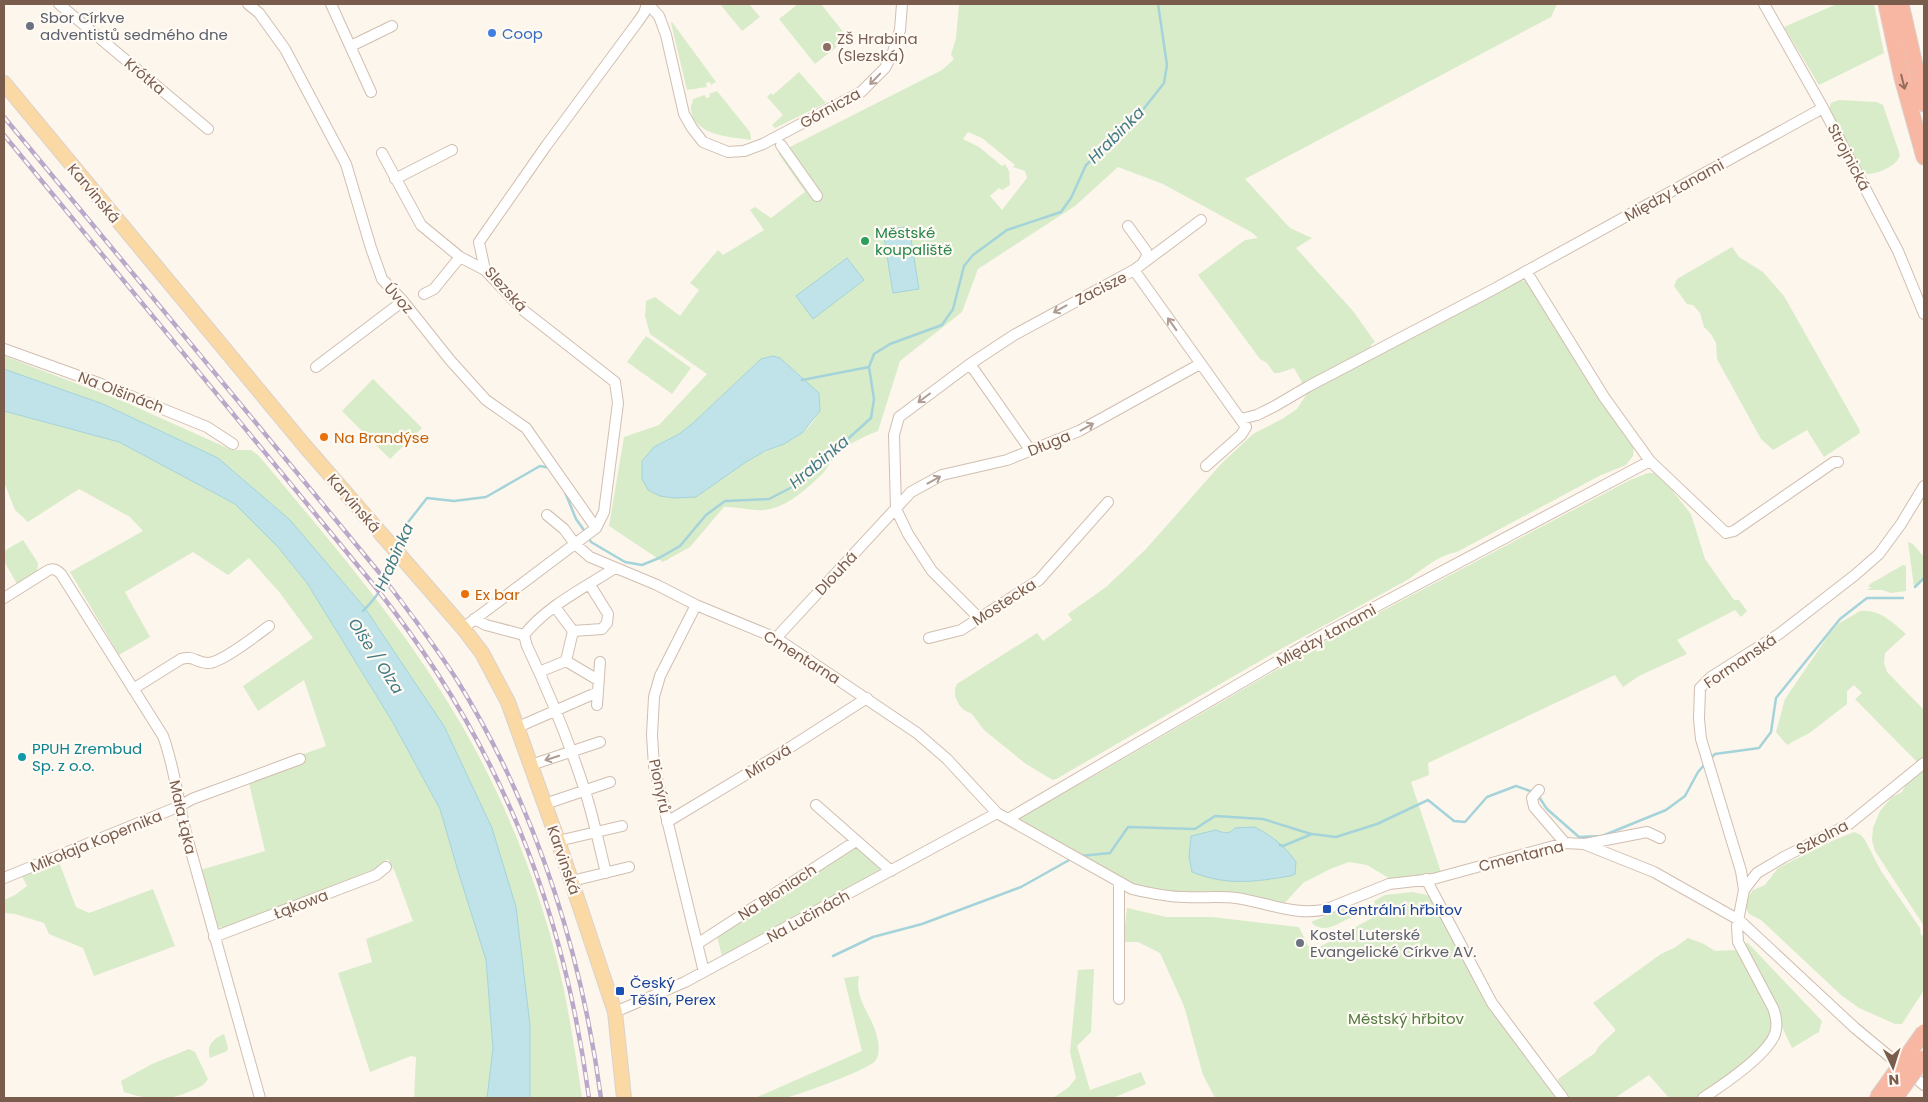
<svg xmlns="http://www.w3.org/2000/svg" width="1928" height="1102" viewBox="0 0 1928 1102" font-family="Poppins,sans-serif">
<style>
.green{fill:#d8ecc9;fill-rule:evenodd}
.water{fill:#bfe3e8;stroke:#a5d3da}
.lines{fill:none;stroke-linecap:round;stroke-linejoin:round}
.stream{stroke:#a5d3da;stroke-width:2.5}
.minor-casing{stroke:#d1beb0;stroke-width:12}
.major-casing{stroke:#dad1cd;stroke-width:16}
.highway-casing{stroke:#dad1cd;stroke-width:17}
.minor{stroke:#fff;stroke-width:10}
.major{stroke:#fbd9a5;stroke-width:14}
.highway{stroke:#f7b7a3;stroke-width:15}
.rail-casing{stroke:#b9a8c9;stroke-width:4.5}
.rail{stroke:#fffaf3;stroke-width:2.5;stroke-dasharray:8;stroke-linecap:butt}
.highway-bridge-casing{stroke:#dad1cd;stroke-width:17;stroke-linecap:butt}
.highway-bridge{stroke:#f7b7a3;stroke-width:15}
.oneway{stroke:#af9d94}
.oneway2{stroke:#936e5e}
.worship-dot{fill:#6b7280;stroke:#fffaf3;stroke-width:2}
.shop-dot{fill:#3f7fe0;stroke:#fffaf3;stroke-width:2}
.education-dot{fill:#8d6e63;stroke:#fffaf3;stroke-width:2}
.leisure-dot{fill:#2e9e5b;stroke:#fffaf3;stroke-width:2}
.food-dot{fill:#e8710a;stroke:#fffaf3;stroke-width:2}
.culture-dot{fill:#0f9aa8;stroke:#fffaf3;stroke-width:2}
.transit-dot{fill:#1a4fb4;stroke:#fffaf3;stroke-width:2}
.labels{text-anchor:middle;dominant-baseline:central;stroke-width:4.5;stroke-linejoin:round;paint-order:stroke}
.worship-label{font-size:15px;fill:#5b616d;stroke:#fffaf3;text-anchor:start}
.shop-label{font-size:15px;fill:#366cbe;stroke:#fffaf3;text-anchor:start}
.education-label{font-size:15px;fill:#785e54;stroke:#fffaf3;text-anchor:start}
.street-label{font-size:15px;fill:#7a5c4d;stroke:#fffaf3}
.leisure-label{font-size:15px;fill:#27864d;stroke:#fffaf3;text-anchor:start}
.food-label{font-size:15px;fill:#c56008;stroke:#fffaf3;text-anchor:start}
.culture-label{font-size:15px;fill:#0d838f;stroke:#fffaf3;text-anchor:start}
.transit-label{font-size:15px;fill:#164399;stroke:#fffaf3;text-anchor:start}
.park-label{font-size:15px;fill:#537a41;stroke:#fffaf3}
.water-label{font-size:16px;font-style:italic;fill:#437c86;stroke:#fffaf3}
</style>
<rect width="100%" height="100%" fill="#fdf6ec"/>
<!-- green -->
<path class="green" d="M 720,4 L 749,4 L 760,17 L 742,31 Z
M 798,4 L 821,4 L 848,38 L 815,64 L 779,19 Z
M 959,4 L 1557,4 L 1551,17 L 1245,179 L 1290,228 L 1312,238 L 1296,248 L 1353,311 L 1375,342 L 1372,344 L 1368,351 L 1303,384 L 1294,368 L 1279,373 L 1274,373 L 1267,363 L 1260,359 L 1198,275 L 1245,240 L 1258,238 L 1251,232 L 1163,184 L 1118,167 L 1075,206 L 978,269 L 962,312 L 900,361 L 878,431 C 863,437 850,443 838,453 C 832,458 829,466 824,472 C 810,486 790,505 770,509 C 755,513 740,506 724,507 L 690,547 L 663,562 L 609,526 L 624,437 L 659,425 L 707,374 L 650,334 L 645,316 L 646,301 L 655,297 L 680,316 L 699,290 L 690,283 L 718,250 L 723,255 L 764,230 L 750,210 L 755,207 L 771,218 L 805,192 L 778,153 L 942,70 L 954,59 L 951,55 L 956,38 ZM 968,132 L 982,138 L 1015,165 L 1013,167 L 1025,171 L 1027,178 L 1002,210 L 990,196 L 999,188 L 1002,190 L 1010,185 L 1009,171 L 1005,164 L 1002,166 L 979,147 L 963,139 ZM 780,358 L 819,393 C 820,399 821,407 819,412 C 805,441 772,446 747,461 C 729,472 713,485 696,497 L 654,447 L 679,434 L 692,424 L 761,359 Z
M 1837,4 L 1874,4 L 1884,53 L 1819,85 L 1784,27 Z
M 672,22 L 716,82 L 711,85 L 710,82 L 706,83 L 707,87 L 687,90 L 671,23 Z
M 799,72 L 826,103 L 775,128 L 772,125 L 783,115 L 767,97 L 771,93 L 773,95 Z
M 717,91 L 750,132 L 751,140 C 732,137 694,136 691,110 C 690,105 693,103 693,99 L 705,95 L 706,98 L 710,97 L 709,94 Z
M 1839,100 L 1877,102 L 1883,105 L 1900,155 C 1897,167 1875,175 1864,174 L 1829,109 L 1831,103 Z
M 1732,247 L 1739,257 L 1763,272 L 1784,296 L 1859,429 L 1860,433 L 1824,457 L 1807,430 L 1773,450 L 1761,439 L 1717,359 L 1716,343 L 1711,334 L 1704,327 L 1700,313 L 1693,305 L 1687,304 L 1674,286 L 1677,279 Z
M 1519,280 L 1526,281 L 1534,290 L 1579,368 L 1634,445 L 1633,456 L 1626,465 L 1601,475 L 1457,552 C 1439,555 1424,568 1409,579 L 1272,654 L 1058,778 L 1053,780 L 1026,764 L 984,730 L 972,714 L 964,710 L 959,705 L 955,696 L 955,689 L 957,684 L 1037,633 L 1043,641 L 1072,620 L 1068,614 L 1106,587 L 1122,572 L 1146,549 L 1221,464 L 1253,434 L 1282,419 L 1297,409 L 1310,389 Z
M 646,336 L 691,368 L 672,394 L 627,362 Z
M 4,356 L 125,402 L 232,450 L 251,450 L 259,456 C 328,539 400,621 455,714 C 506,799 543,894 564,990 C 571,1026 577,1062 582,1098 L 530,1098 L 530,1025 L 444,726 L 365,608 L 290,520 L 218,458 L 103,404 L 4,369 Z
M 373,379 L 422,428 L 390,459 L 342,411 Z
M 4,411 L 119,442 L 235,504 L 278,547 L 307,583 L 392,721 L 440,809 L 458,871 L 486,960 L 493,1048 L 487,1098 L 414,1098 L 416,1057 L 411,1056 L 370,1072 L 338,973 L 372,962 L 366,939 L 413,921 L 395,872 L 388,859 L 375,869 L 225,928 L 216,927 L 200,870 L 265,851 L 249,783 L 304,762 L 301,755 L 326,746 L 304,680 L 258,711 L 243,686 L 313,638 L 280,593 L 249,558 L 228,575 L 193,552 L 125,592 L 150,637 L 119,655 L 70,572 L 143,531 L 130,517 L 79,489 L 28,522 L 15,510 L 4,482 Z
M 1648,473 L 1654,473 L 1671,489 L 1691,514 L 1705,559 L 1734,600 L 1739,600 L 1747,611 L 1741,617 L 1735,610 L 1677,640 L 1687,654 L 1639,676 L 1623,687 L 1615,675 L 1428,763 L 1429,775 L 1411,782 L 1441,872 L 1392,880 L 1367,865 L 1349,862 L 1330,869 L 1303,883 L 1283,905 L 1174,894 L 1128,884 L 1017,818 L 1094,776 L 1316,647 L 1317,652 L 1324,649 L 1323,643 L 1329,639 L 1630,480 Z
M 23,540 L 38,563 L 37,571 L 17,584 L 4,561 L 4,551 Z
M 1908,542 L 1913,544 L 1924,557 L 1924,577 L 1914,587 Z
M 1903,565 L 1906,566 L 1906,591 L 1891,593 L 1882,590 L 1867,590 L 1872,587 L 1868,587 L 1870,584 Z
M 1860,611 C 1880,609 1892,622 1906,634 L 1885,653 L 1884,663 L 1887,672 L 1924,710 L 1924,757 L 1917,762 L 1855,699 L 1862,693 L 1854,685 L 1847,691 L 1847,704 L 1811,732 L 1787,745 L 1776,732 L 1785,699 L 1828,636 L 1838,624 Z
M 1924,767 L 1924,926 L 1875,851 L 1872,840 L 1873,828 L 1880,811 L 1892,797 L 1902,792 L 1908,781 Z
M 1854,832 L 1861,835 L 1865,840 L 1881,871 L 1920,928 L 1921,935 L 1924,936 L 1924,990 L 1902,1024 L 1895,1024 L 1859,1008 L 1841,995 L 1761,920 L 1749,914 L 1745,906 L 1746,900 L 1753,890 L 1765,885 L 1778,868 L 1832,841 Z
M 856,845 L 882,869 L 722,956 L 717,936 Z
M 59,862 L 76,907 L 89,913 L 153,889 L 175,946 L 94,976 L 83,948 L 49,934 L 44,923 L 15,914 L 4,913 L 4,900 L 15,895 L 27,886 L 22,876 Z
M 1412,892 L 1427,895 L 1438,905 L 1494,1015 L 1559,1098 L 1215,1098 L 1203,1075 L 1184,1006 L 1160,953 L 1138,942 L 1123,942 L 1127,908 L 1166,917 L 1212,917 L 1299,927 L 1308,946 L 1311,945 L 1314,950 L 1372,918 L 1374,915 L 1370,908 L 1375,904 L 1374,901 L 1385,895 Z
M 1353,905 L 1356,912 L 1354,916 C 1340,922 1324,936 1311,922 Z
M 1688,938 L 1704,944 L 1715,951 L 1735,950 L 1741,956 L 1771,1009 L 1772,1025 L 1766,1040 L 1732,1073 L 1698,1098 L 1669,1098 L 1649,1075 L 1615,1098 L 1568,1098 L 1560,1087 L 1558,1079 L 1595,1053 L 1599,1046 L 1615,1031 L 1615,1029 L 1593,1003 L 1661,954 L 1674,948 Z
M 1747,942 L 1822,1021 L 1819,1032 L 1792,1048 L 1781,1025 L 1777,1006 L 1773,996 L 1751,962 L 1745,945 Z
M 1094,969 L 1091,1032 L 1077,1046 L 1090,1090 L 1141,1072 L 1146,1084 L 1113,1098 L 1053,1098 L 1069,1087 L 1076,1078 L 1070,1052 L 1078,970 Z
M 859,976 C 854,1000 873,1016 877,1037 C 879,1044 880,1053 876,1060 C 871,1069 798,1095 785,1098 C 776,1100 764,1098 755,1098 L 862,1051 L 844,978 Z
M 224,1034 L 228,1048 L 227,1051 L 210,1058 C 206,1045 213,1039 224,1034 Z
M 189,1049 L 195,1052 L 208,1079 C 204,1086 200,1087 193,1090 C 166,1102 152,1101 124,1092 L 121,1081 L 152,1064 Z"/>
<!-- water -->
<path class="water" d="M 909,226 L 919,289 L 893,293 L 883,231 Z
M 847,258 L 864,280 L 813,319 L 796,296 Z
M 773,356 L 780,358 L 819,393 L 820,411 L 802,433 L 784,444 L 765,451 L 746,462 L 696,497 L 674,498 L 660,496 L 648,490 L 642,479 L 642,461 L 654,447 L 679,434 L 692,424 L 761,359 Z
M 4,369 L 103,404 L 218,458 L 290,520 L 365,608 L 444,726 L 492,828 L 516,907 L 530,1025 L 530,1098 L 487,1098 L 493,1048 L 486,960 L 458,871 L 440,809 L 392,721 L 307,583 L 278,547 L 235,504 L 119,442 L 4,411 Z
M 1254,827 C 1271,835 1285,846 1296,862 L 1295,874 L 1290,876 C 1254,882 1227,886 1192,872 L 1189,857 L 1191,836 L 1216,830 C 1223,833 1229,835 1235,828 Z"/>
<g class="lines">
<!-- stream -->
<path class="stream" d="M 802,380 L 869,367
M 565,492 L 576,519 L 586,533
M 589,538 L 591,542 L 625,562 L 642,565 L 659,558 L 680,546 L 706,515 L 725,501 L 769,499 L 798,484 L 871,418 L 874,399 L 869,367 L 874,354 L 890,344 L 942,325 L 953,309 L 964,266 L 973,255 L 1007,230 L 1061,212 L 1071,198 L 1086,165 L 1131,125 L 1164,83 L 1167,65 L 1158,4
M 397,543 L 402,530 L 427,498 L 454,501 L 486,497 L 540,466 L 550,468
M 1915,587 L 1924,578
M 363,611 C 381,593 388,580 393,555
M 1710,759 L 1715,754 L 1759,748 L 1771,732 L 1776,698 L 1840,619 L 1867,598 L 1903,598
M 1539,797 L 1547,809 L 1579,837 L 1602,836 L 1666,810 L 1685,796 L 1698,772 L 1706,763
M 1280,845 L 1283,846 L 1312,834 L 1336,837 L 1377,824 L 1428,800 L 1454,821 L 1465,822 L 1487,797 L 1516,786 L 1533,792
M 1081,856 L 1110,853 L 1128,827 L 1195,829 L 1215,816 L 1263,819 L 1311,834
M 833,956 L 873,937 L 922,924 L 1021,887 L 1071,859"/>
<!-- minor casing -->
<g class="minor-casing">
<path id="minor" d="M 59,4 L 208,129
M 248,4 L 259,13 L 285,49 L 346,164 L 371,248 L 382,279 L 403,301 L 450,360 L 486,400 L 526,428 L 596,528
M 331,4 L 371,92
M 648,4 L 659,16 L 666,35 L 684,114 L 692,128 L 703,142 L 728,152 L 744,151 L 763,144 L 861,92 L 885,68 L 893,52 L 900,30 L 902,4
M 1764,4 L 1823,108 L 1898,251 L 1924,314
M 351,46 L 392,26
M 781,145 L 817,196
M 382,153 L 421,225 L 460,257 L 485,270
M 395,179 L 452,150
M 1128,226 L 1146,251 L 1147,256 L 1143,263
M 1134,270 L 1246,427 L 1241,435 L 1206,466
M 1526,271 L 1604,397 L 1650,461 L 1726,533 L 1734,531 L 1834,462 L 1838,462
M 424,294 L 434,289 L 460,257
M 4,349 L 101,384 L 207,427 L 233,444
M 970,364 L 1031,451
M 316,367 L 403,301
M 1241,419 L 1257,415 L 1275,406 L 1309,386 L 1494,289 L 1823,108
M 547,515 L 564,529 L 575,544 L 590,557 L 657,585 L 696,605 L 776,638 L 917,733 L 947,759 L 997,813 L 1132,889 C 1149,893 1167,897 1185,897 C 1202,898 1219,896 1236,898 C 1265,902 1298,917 1327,909 L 1389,884 L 1433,879 L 1565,843 L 1584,844 L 1654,872 L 1739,920 L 1855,1028 L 1924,1085
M 4,598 L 47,571 C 53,568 56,569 61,574 L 163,736 C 175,768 178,803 187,837 C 211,924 235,1011 260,1098
M 696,605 L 660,676 L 654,697 L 652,735 L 654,766 L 704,972
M 978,617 L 932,571 L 908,534 L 896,509 L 894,435 L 899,417 L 970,364 L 1014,335 L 1134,270 L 1201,220
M 474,619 L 486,625 L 524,635
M 463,628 L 596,528 L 604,512 L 618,403 L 615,382 L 523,310 L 485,270 L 479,242 L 546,146 L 637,23 L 644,13 L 647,4
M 573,631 L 602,629 L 607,623 L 608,614 L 590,585
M 776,638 L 911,492 L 942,475 L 1007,460 L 1079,431 L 1200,364
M 929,638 L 961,630 L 1039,580 L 1108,502
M 566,661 L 598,680
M 539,672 L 566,661 L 573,631 L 555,607
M 133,689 L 181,659 C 193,655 197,663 208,663 C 221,663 257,635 269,626
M 597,705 L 600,662
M 518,727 L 598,692
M 531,765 L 600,742
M 1539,790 L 1532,798 L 1534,807 L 1565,843
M 545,804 L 610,782
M 816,805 L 891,871
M 1008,819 L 1326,633 L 1650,461
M 667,822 L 775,757 L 867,698
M 558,841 L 622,826
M 1585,844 L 1647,832 L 1660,838
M 606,873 C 599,845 593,815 584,788 C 568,739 549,692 527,646 L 524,635 C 547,606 584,588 615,568
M 4,878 L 180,806 L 192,799 L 300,759
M 580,879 L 629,867
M 1426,879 L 1492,1003 L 1563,1098
M 1744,890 L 1741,871 L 1701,739 L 1699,719 L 1700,688 L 1711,677 L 1779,634 L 1855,575 L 1879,554 L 1901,524 L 1924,486
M 214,937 L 376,875 L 386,867
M 697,944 L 856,841
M 1119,999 L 1119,883
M 615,1012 L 685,982 L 997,813
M 1703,1098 C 1723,1085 1767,1055 1775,1034 C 1778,1025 1776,1016 1773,1008 L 1738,942 L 1737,926 L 1744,890 L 1757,873 L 1784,857 L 1849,824 L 1924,763"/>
</g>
<!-- major casing -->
<g class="major-casing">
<path id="major" d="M 4,83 L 304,445 L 463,628 L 482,653 L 508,702 L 558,841 L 615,1012 L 624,1098"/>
</g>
<!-- highway casing -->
<g class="highway-casing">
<path id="highway" d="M 1886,4 L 1902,78 L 1924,157
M 1901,4 L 1924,104"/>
</g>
<!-- minor -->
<use href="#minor" class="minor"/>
<!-- major -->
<use href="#major" class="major"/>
<!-- highway -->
<use href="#highway" class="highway"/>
<!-- rail casing -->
<g class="rail-casing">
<path id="rail" d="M 4,117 L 382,576 C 408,610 434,644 457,680 C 536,808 581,950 601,1098
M 4,135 L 377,589 C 499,744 563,903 589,1098"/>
</g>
<!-- rail -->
<use href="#rail" class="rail"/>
<!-- highway-bridge casing -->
<g class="highway-bridge-casing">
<path id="highway-bridge" d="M 1877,1098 L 1924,1032
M 1895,1098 L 1924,1058"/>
</g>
<!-- highway-bridge -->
<use href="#highway-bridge" class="highway-bridge"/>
</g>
<!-- one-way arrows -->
<defs><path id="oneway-shaft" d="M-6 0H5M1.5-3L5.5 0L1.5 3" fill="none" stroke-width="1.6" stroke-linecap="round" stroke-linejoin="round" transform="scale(1.25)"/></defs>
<g class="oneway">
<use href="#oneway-shaft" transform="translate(875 79) rotate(134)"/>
<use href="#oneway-shaft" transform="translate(1060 309) rotate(151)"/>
<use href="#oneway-shaft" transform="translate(1172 324) rotate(-125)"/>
<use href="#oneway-shaft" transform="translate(924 398) rotate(143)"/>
<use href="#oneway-shaft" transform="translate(1087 427) rotate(-29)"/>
<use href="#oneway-shaft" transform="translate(934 480) rotate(-29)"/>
<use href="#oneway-shaft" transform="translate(552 758) rotate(162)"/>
</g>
<use class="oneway2" href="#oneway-shaft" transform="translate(1903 82) rotate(76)"/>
<!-- markers -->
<g class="worship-dot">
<circle cx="30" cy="26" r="5"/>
<circle cx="1300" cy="943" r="5"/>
</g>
<circle class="shop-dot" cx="492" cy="33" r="5"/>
<circle class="education-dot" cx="827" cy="47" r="5"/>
<circle class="leisure-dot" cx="865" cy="241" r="5"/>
<g class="food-dot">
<circle cx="324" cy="437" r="5"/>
<circle cx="465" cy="594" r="5"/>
</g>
<circle class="culture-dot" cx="22" cy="757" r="5"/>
<g class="transit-dot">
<rect x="1322" y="904" width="10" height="10" rx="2.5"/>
<rect x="615" y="986" width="10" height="10" rx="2.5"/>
</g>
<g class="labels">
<!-- worship labels -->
<g class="worship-label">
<text x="40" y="17">Sbor Církve<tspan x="40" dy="17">adventistů sedmého dne</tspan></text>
<text x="1310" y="934">Kostel Luterské<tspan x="1310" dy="17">Evangelické Církve AV.</tspan></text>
</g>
<!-- shop labels -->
<g class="shop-label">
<text x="502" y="33">Coop</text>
</g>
<!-- education labels -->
<g class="education-label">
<text x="837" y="38">ZŠ Hrabina<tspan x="837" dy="17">(Slezská)</tspan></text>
</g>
<!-- street labels -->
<g class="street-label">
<text transform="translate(145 76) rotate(40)">Krótka</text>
<text transform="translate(830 108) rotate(-29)">Górnicza</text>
<text transform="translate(1849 157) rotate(62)">Strojnická</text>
<text transform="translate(1674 190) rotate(-29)">Między Łanami</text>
<text transform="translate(94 193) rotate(50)">Karvinská</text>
<text transform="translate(1101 288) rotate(-27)">Zacisze</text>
<text transform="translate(506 289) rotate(48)">Slezská</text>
<text transform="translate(399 298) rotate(48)">Úvoz</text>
<text transform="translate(121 392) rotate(21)">Na Olšinách</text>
<text transform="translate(1049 443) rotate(-22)">Długa</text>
<text transform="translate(354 503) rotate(49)">Karvinská</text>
<text transform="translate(836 573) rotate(-47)">Dlouhá</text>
<text transform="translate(1004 602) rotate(-33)">Mostecka</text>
<text transform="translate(1326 635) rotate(-29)">Między Łanami</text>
<text transform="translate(802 657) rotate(32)">Cmentarna</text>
<text transform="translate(1740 661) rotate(-34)">Formanská</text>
<text transform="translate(768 761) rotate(-32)">Mírová</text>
<text transform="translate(660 786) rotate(78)">Pionýrů</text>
<text transform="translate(183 817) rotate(77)">Mała Łąka</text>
<text transform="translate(1822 837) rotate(-28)">Szkolna</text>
<text transform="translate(96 841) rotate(-22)">Mikołaja Kopernika</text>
<text transform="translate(1521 856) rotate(-14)">Cmentarna</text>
<text transform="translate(564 860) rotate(71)">Karvinská</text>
<text transform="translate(777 892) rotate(-33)">Na Błoniach</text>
<text transform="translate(301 904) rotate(-21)">Łąkowa</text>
<text transform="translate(808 916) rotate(-29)">Na Lučinách</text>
</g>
<!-- leisure labels -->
<g class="leisure-label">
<text x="875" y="232">Městské<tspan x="875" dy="17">koupaliště</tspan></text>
</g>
<!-- food labels -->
<g class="food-label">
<text x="334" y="437">Na Brandýse</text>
<text x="475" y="594">Ex bar</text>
</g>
<!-- culture labels -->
<g class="culture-label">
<text x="32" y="748">PPUH Zrembud<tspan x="32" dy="17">Sp. z o.o.</tspan></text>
</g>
<!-- transit labels -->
<g class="transit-label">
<text x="1337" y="909">Centrální hřbitov</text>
<text x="630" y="982">Český<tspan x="630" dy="17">Těšín, Perex</tspan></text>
</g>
<!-- park labels -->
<g class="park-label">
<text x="1406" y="1018">Městský hřbitov</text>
</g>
<!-- water labels -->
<g class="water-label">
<text transform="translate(1116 135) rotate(-45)">Hrabinka</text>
<text transform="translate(819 462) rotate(-40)">Hrabinka</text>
<text transform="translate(394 557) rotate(-66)">Hrabinka</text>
<text transform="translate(376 656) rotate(57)">Olše / Olza</text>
</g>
</g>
<!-- border -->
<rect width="1928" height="1102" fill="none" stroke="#7a5c4d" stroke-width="10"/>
<!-- north arrow -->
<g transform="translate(1893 1067) rotate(176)" stroke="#fffaf3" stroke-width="4" paint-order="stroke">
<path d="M0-4L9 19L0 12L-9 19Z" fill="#7a5c4d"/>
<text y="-8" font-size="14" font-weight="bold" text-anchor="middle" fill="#7a5c4d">N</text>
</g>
</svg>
